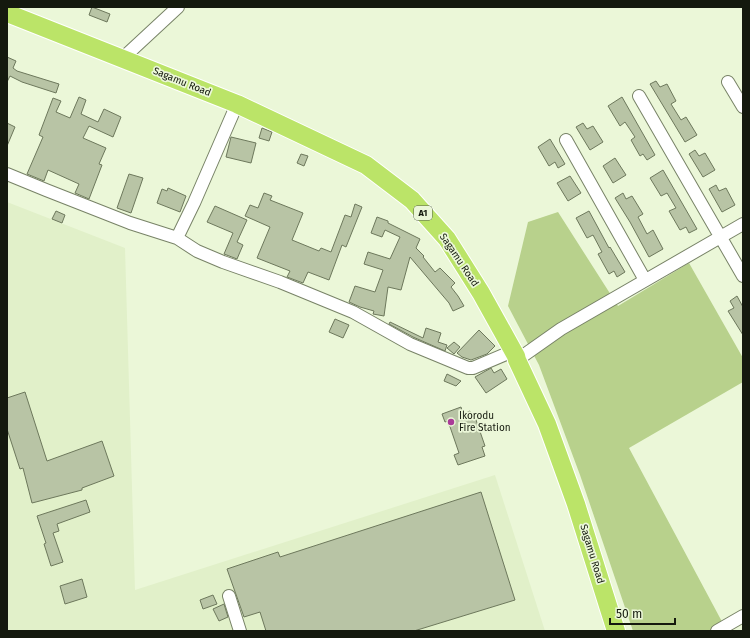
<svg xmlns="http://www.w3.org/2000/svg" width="750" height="638" viewBox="0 0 750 638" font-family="'Fira Sans',sans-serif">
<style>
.built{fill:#e1f0c9}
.green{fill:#b8d18c}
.building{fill:#b8c4a5;stroke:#6d785c}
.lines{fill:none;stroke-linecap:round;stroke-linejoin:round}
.minor-casing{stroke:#788367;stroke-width:14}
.highway-casing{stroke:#fff;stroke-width:20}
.minor{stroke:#fff;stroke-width:12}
.highway{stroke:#bbe468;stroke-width:18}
.poi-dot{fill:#aa3b98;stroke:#ebf7d8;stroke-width:1.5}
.labels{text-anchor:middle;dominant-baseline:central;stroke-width:3.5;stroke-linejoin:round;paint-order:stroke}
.shield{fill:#ebf7d8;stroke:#545c4b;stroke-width:1}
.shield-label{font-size:9px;font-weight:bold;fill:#14190e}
.street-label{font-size:10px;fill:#14190e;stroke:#ebf7d8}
.poi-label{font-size:10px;fill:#14190e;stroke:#ebf7d8;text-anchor:start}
</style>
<rect width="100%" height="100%" fill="#ebf7d8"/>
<!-- built -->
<path class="built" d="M 7,202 L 125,248 L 135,590 L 495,475 L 545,631 L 7,631 Z"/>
<!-- green -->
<path class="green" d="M 558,212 L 618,306 L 689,263 L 743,358 L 743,382 L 629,448 L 727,631 L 633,631 L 580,475 L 539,365 L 508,306 L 528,222 Z"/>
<!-- building -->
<path class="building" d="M 92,7 L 110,14 L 107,22 L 89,15 Z
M 7,57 L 16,61 L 13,68 L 17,71 L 59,84 L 56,93 L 22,82 L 10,76 L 7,82 Z
M 656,81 L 660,87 L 667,84 L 676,101 L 671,104 L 681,120 L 686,117 L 697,135 L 685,142 L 650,84 Z
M 79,97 L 86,100 L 81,114 L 98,122 L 104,109 L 121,117 L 113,137 L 89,126 L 83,138 L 106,148 L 99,164 L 102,165 L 89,199 L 75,193 L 79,184 L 48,170 L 44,181 L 27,174 L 43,137 L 39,135 L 53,98 L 61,101 L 56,112 L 70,118 Z
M 622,97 L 655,155 L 647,160 L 643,154 L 640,156 L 631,140 L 635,137 L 625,122 L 620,126 L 608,106 Z
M 7,123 L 15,127 L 7,146 Z
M 583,123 L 587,129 L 593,126 L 603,142 L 590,150 L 576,127 Z
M 262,128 L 272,132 L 269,141 L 259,138 Z
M 231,137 L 256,143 L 251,163 L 226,157 Z
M 550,139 L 565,164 L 558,168 L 555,162 L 549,166 L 538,147 Z
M 695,150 L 699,156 L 705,153 L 715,170 L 703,177 L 689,154 Z
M 301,154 L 308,156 L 304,166 L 297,163 Z
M 615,158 L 626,175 L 613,183 L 603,166 Z
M 663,170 L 697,229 L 689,233 L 686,227 L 680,230 L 669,211 L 676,208 L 667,193 L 661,196 L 650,178 Z
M 129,174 L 143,178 L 131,213 L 117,208 Z
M 570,176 L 581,193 L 568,201 L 557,183 Z
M 716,185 L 719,191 L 726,188 L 735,205 L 722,212 L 709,189 Z
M 168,188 L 186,196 L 180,212 L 157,203 L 162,189 L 167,191 Z
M 264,193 L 272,196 L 270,200 L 303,213 L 292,240 L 319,251 L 321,248 L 331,252 L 345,215 L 351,217 L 355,204 L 362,207 L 346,247 L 342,245 L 329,280 L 308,272 L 303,283 L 287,277 L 290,271 L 257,258 L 270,227 L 245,216 L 250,205 L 258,208 Z
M 623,193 L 626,199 L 632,196 L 643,214 L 638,217 L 647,234 L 653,230 L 663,249 L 649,257 L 630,222 L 615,198 Z
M 215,206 L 247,220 L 237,242 L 243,245 L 237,259 L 224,254 L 233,233 L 207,222 Z
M 56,211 L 65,215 L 62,223 L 52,219 Z
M 589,211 L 609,248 L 610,247 L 625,272 L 617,277 L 614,271 L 609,274 L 598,254 L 602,252 L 593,235 L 587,238 L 576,218 Z
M 377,217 L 388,221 L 388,223 L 420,239 L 416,248 L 424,256 L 423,257 L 435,272 L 440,268 L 455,283 L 451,287 L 458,296 L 464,306 L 453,311 L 449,303 L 410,257 L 401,290 L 388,287 L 384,316 L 373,314 L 374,311 L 360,307 L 349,302 L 355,286 L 375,292 L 383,270 L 364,264 L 368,252 L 390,259 L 400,237 L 385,230 L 382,237 L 371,233 Z
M 737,296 L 743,307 L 743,335 L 728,311 L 734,308 L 730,301 Z
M 335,319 L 349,325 L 343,338 L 329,332 Z
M 390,322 L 423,338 L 426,328 L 441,333 L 438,342 L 447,345 L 445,351 L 413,337 L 389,324 Z
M 479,330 L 495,346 L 487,354 L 471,360 L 462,357 L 457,353 Z
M 454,342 L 460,347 L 454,354 L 447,348 Z
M 491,368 L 494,373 L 501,369 L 507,379 L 486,393 L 475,377 Z
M 447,374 L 461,381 L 456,386 L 444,381 Z
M 25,392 L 47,461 L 102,441 L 114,476 L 82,488 L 82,490 L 32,503 L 23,468 L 20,469 L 7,429 L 7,398 Z
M 461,407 L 463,414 L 470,411 L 472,418 L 475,417 L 485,446 L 482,447 L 485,456 L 458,465 L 454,455 L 459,453 L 448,421 L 445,422 L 442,414 Z
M 481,492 L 515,600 L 414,631 L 266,631 L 260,612 L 244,617 L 227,569 L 278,552 L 280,557 Z
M 86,500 L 90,512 L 57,524 L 59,531 L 53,533 L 63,562 L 51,566 L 44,544 L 46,543 L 37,516 Z
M 82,579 L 87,597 L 65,604 L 60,586 Z
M 213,595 L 217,604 L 203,609 L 200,600 Z
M 224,604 L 228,617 L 219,621 L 213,609 Z"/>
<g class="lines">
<!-- minor casing -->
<g class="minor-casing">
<path id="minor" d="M 123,58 L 178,7
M 728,82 L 743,107
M 639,96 L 743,276
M 566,140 L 645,280
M 7,174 L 46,190 L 130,223 L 177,238 L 197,251 L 223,262 L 280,282 L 353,312 L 410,344 L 468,368 L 473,368 L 513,351
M 177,238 L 194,203 L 237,104
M 517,360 L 561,329 L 743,224
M 229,596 L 240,631
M 717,631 L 743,616"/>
</g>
<!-- highway casing -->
<g class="highway-casing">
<path id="highway" d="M 7,13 L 237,104 L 366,165 L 412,200 L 447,239 L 481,293 L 516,356 L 517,360 L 547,424 L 576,504 L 616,631"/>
</g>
<!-- minor -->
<use href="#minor" class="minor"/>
<!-- highway -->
<use href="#highway" class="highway"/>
</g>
<!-- markers -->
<circle class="poi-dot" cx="451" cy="422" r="4"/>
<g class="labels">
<!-- shield labels -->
<rect class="shield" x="414" y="206" width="18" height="14" rx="3"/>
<g class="shield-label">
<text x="423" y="213">A1</text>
</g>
<!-- street labels -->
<g class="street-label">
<text transform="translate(182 82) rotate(22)">Sagamu Road</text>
<text transform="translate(459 260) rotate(56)">Sagamu Road</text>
<text transform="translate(592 554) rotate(73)">Sagamu Road</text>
</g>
<!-- poi labels -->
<g class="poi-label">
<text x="459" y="416">Ikorodu<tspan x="459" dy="12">Fire Station</tspan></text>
</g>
</g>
<!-- border -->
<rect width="750" height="638" fill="none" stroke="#14190e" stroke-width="16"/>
<!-- scale -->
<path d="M610 618v6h65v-6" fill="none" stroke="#14190e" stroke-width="2"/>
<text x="616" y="618" font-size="12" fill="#14190e" stroke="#ebf7d8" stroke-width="3" paint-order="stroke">50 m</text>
</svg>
